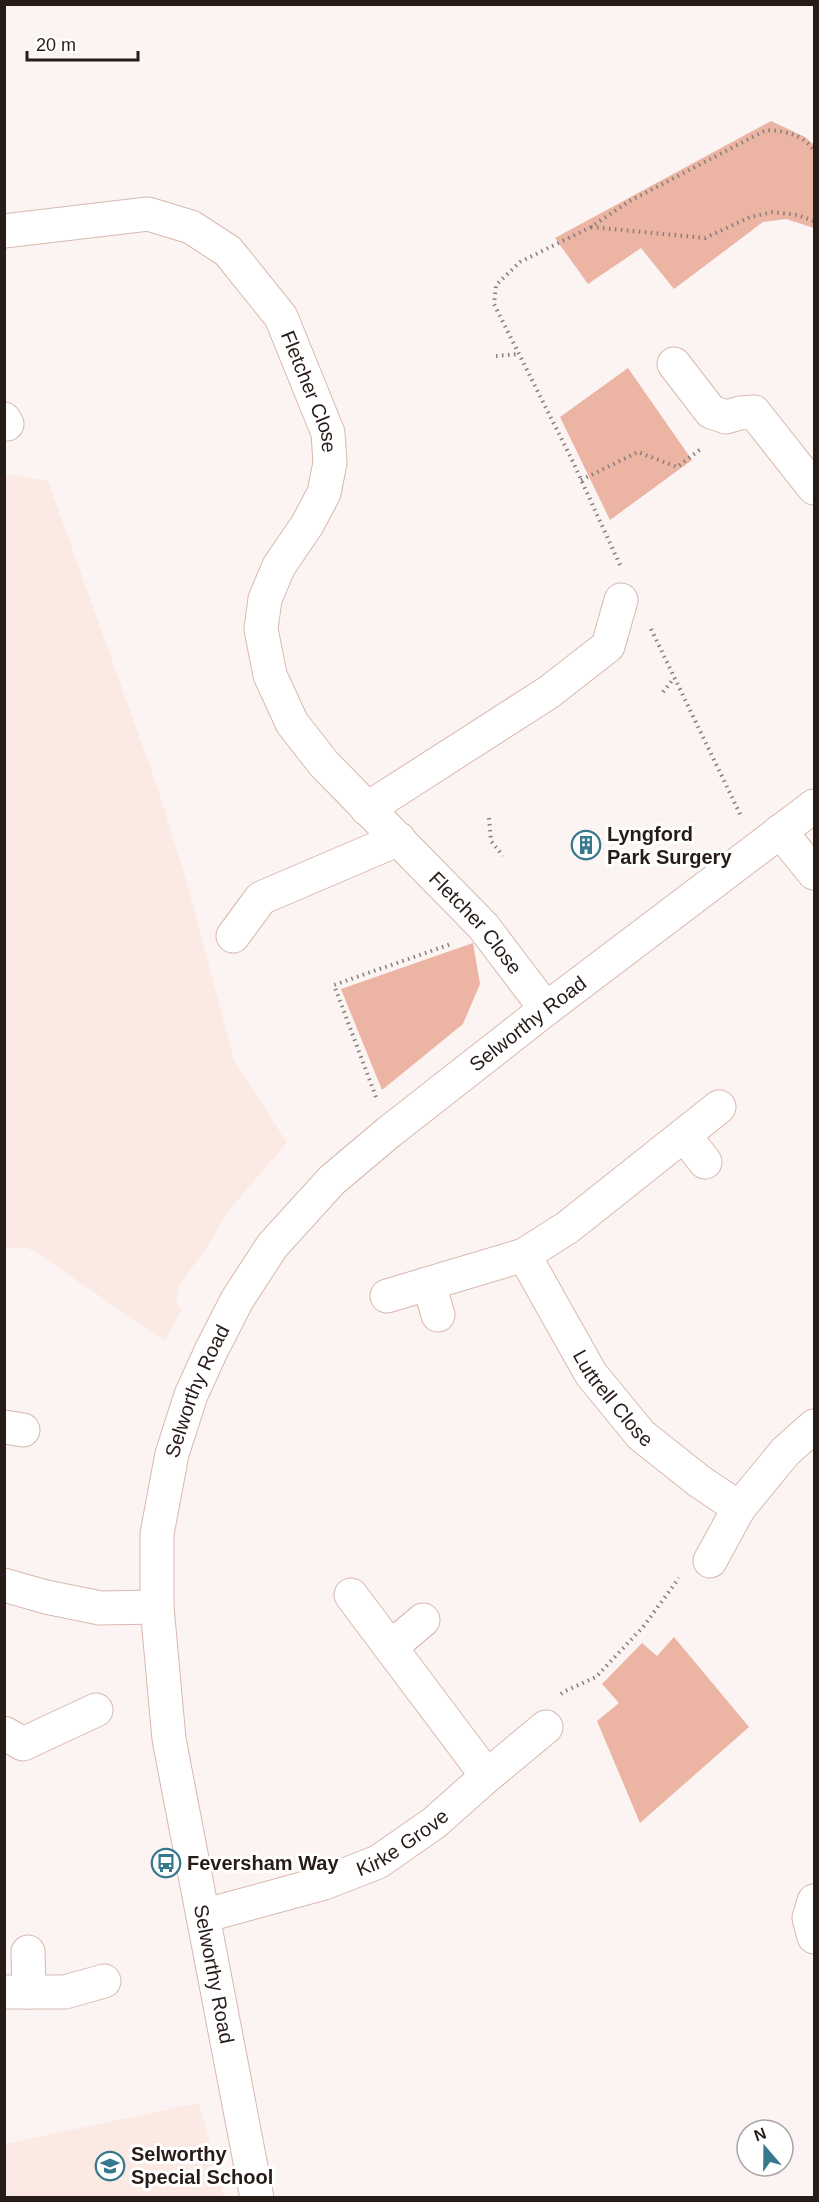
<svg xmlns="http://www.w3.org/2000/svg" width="819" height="2202" viewBox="0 0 819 2202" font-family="Helvetica,sans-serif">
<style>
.built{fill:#fbe9e4}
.green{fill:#ebb4a3}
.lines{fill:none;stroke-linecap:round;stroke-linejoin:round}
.minor-casing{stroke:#d9b8ae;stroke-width:35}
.path{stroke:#887e7b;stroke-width:4;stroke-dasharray:1.5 4.5;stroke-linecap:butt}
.minor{stroke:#fff;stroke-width:33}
.labels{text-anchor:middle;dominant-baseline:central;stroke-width:6;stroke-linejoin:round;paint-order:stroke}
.street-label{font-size:20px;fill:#281c18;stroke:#fff}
.poi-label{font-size:20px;font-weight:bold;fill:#281c18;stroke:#fff;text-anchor:start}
</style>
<rect width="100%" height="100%" fill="#fbf4f2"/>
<!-- built -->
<path class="built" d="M 4,474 L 48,481 L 158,789 L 187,883 L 234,1060 L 287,1143 L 228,1211 L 208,1245 L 179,1286 L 176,1300 L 181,1310 L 165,1341 L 37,1253 L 26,1247 L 5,1249 Z
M 199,2103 L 224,2197 L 5,2197 L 5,2144 Z"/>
<!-- green -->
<path class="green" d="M 771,121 L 805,137 L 814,145 L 814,228 L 786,219 L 763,222 L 674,289 L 641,248 L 588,284 L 555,238 Z
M 628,368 L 692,460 L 610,520 L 560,417 Z
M 473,943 L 480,984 L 463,1024 L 382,1090 L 341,989 Z
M 674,1637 L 749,1727 L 640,1823 L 597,1721 L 619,1703 L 602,1684 L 642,1643 L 657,1656 Z"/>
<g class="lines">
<!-- minor casing -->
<g class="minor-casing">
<g id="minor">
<path id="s1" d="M 4,231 L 148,214 L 191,227 L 228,251 L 281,317 L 328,433 L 330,463 L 324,493 L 307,525 L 279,566 L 265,599 L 261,629 L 270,675 L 292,723 L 324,764 L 483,926 L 546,1009"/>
<path d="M 674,364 L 711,412 L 726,417 L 740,413 L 754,412 L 814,488"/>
<path d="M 4,419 L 7,424"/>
<path d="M 367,809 L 549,692 L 608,646 L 621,600"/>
<path d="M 780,831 L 814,873"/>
<path d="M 233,936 L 261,898 L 399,839"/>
<path id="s2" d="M 719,1107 L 568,1227 L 524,1255 L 591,1374 L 641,1435 L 699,1481 L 739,1508"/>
<path d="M 684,1135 L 705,1162"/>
<path d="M 429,1284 L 438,1315"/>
<path d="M 387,1296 L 524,1255"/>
<path d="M 4,1427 L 23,1430"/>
<path d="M 710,1561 L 739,1508 L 785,1452 L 814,1426"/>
<path d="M 4,1585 L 46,1597 L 100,1608 L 157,1607"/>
<path d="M 391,1647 L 423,1620"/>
<path d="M 4,1733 L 23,1744 L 96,1710"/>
<path d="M 487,1776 L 546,1727"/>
<path d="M 814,1901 L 809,1918 L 814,1937"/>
<path id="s3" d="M 203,1916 L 324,1883 L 378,1862 L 434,1823 L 487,1776 L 351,1595"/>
<path d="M 28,1952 L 29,1992"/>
<path d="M 4,1992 L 65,1992 L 104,1981"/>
<path id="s4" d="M 257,2198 L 169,1739 L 157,1607 L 157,1534 L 172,1454 L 191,1395 L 211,1351 L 237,1300 L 272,1246 L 332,1180 L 389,1132 L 546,1009 L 814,806"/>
</g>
</g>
<!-- path -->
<path class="path" d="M 591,227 L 705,238 L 750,217 L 773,212 L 797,215 L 814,221
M 496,356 L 519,354
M 581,480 L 638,452 L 677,467 L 702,448
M 620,565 L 573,462 L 494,304 L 496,285 L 520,262 L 591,227 L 628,202 L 766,130 C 785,131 802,134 814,150
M 651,629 L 741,816
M 663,692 L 674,678
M 489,818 L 491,841 L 503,856
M 376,1097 L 334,985 L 451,944
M 561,1694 L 565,1691 L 596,1677 L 643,1627 L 679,1578"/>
<!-- minor -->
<use href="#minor" class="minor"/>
</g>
<!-- icons -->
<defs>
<g id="building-ring" transform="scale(1.5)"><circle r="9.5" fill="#fff" stroke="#38788c" stroke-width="1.5"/><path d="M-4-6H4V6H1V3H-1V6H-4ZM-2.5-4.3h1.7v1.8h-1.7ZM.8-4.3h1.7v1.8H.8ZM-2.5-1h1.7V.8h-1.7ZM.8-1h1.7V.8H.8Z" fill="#38788c"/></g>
<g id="bus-ring" transform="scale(1.5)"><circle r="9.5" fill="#fff" stroke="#38788c" stroke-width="1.5"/><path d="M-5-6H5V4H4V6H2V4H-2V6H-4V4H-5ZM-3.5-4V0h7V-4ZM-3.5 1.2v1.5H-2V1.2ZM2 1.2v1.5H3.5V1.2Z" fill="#38788c"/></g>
<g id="school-ring" transform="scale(1.5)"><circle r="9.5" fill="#fff" stroke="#38788c" stroke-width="1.5"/><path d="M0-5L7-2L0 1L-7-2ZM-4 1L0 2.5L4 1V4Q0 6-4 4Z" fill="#38788c"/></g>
</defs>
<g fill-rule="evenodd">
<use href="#building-ring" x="586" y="845"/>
<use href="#bus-ring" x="166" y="1863"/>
<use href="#school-ring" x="110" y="2166"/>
</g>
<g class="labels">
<!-- street labels -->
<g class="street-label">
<text stroke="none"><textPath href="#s1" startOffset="399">Fletcher Close</textPath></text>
<text stroke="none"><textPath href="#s1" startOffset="1028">Fletcher Close</textPath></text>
<text stroke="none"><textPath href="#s4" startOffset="1326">Selworthy Road</textPath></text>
<text stroke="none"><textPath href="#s4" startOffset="822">Selworthy Road</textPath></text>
<text stroke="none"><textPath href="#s2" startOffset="414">Luttrell Close</textPath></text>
<text stroke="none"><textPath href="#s3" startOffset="214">Kirke Grove</textPath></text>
<text transform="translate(214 1974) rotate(79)">Selworthy Road</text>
</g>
<!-- poi labels -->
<g class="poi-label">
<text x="607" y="834">Lyngford<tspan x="607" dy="23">Park Surgery</tspan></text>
<text x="187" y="1863">Feversham Way</text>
<text x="131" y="2154">Selworthy<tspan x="131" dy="23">Special School</tspan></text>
</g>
</g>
<!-- border -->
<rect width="819" height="2202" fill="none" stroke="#281c18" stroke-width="12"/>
<!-- north arrow -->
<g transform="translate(765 2148) rotate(340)"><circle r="28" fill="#ffffff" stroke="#a9a4a3" stroke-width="1.5"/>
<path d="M0-4.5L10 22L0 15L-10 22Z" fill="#38788c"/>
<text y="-9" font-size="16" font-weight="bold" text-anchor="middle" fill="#281c18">N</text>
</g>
<!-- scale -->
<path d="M27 51v9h111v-9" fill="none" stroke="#281c18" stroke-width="3"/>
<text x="36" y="51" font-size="18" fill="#281c18" stroke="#ffffff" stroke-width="4.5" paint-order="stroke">20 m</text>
</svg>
